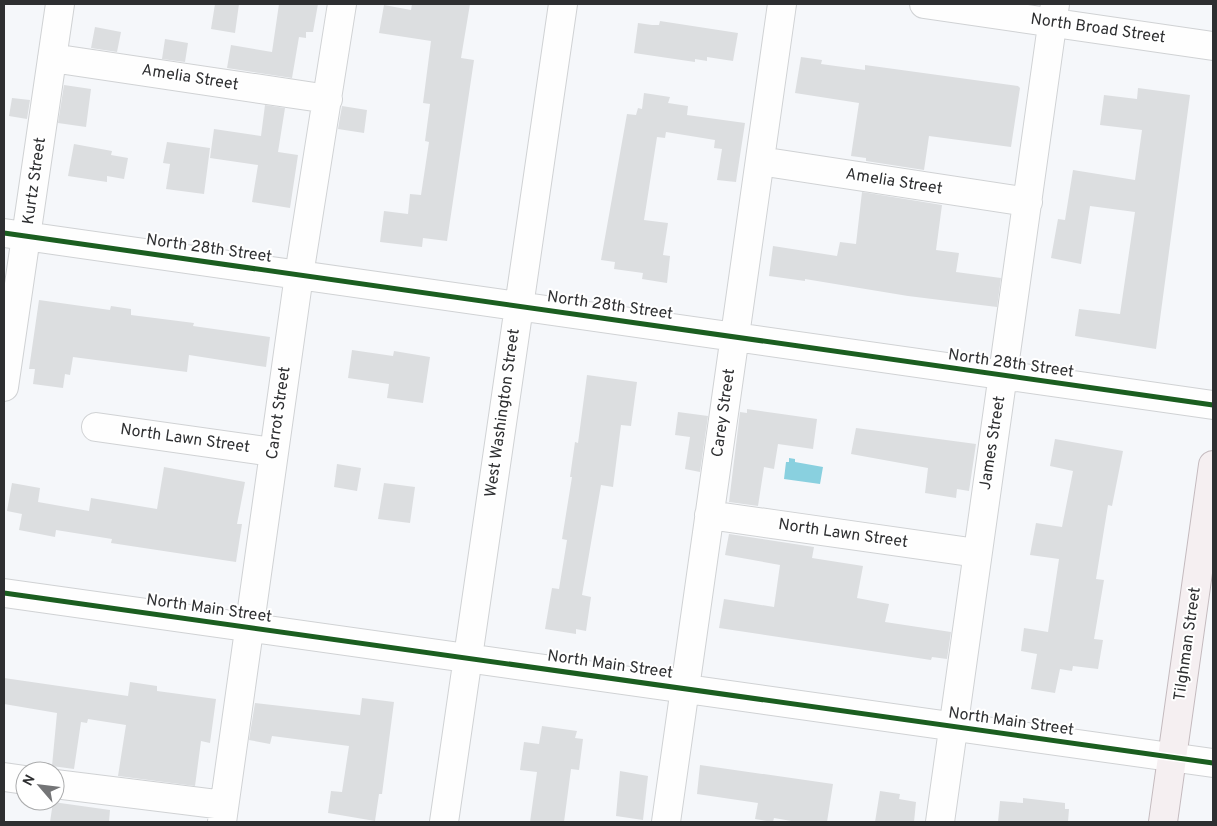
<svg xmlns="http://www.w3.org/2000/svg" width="1217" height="826" viewBox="0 0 1217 826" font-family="Overpass,sans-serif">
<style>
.water{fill:#89d0df}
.building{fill:#dcdee0}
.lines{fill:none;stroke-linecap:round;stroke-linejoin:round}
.minor-casing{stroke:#d0d2d4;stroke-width:30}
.major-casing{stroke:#c4babe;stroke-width:30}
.minor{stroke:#fefefe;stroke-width:28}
.major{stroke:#f5eff1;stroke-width:28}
.cycleway-casing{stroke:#fff;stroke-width:8}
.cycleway{stroke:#1b5e20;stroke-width:5}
.labels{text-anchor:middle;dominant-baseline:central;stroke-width:4;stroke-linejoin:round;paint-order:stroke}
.street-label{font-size:16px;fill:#2e2f31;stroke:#fff}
</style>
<rect width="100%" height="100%" fill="#f5f7fa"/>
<!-- water -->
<path class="water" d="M 789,458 L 795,459 L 795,462 L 823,467 L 820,484 L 784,479 L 786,462 L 789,462 Z"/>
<!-- building -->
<path class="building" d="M 215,4 L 239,4 L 235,33 L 211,29 Z
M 279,4 L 318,4 L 313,32 L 306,32 L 306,38 L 299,37 L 292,78 L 227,68 L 231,45 L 272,52 Z
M 412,4 L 470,4 L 461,58 L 474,60 L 447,241 L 423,238 L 422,247 L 380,242 L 384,211 L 408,214 L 410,194 L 421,195 L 429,142 L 425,141 L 430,104 L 423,103 L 431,41 L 379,33 L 384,5 L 411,10 Z
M 660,21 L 738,33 L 733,61 L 707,57 L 707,61 L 695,59 L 695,62 L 634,53 L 638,23 L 652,25 L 659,25 Z
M 95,27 L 121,32 L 117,52 L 91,48 Z
M 165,39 L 188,43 L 185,62 L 162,59 Z
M 801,57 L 822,60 L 821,64 L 865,70 L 865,65 L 1018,86 L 1020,88 L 1011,147 L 929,136 L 924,170 L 866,161 L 866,158 L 851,156 L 859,103 L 795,93 Z
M 64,85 L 91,89 L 86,127 L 58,123 Z
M 1138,88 L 1190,95 L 1156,349 L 1075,336 L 1079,309 L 1120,314 L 1135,212 L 1090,206 L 1081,264 L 1051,258 L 1058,219 L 1065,220 L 1073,170 L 1135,180 L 1142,130 L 1100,125 L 1104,95 L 1137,99 Z
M 644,93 L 670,97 L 668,103 L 688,106 L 687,115 L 745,123 L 736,182 L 717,180 L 722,149 L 714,148 L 715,140 L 666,132 L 665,138 L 657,137 L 644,220 L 668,223 L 663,255 L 670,256 L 667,283 L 642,279 L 643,273 L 614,269 L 615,262 L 601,260 L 627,114 L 636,115 L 638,108 L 642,109 Z
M 12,98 L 30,100 L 27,119 L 9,116 Z
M 265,105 L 285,108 L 278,152 L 298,155 L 290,208 L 252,202 L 258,165 L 210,158 L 214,129 L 261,136 Z
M 342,106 L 367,110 L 364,133 L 338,129 Z
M 167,142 L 210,148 L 204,194 L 166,189 L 170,164 L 163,163 Z
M 74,144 L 112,151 L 111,155 L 128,158 L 124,179 L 107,176 L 107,182 L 68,176 Z
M 862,192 L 942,205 L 936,250 L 959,253 L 956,272 L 1001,278 L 997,307 L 908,296 L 805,279 L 805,281 L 769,276 L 773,246 L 837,256 L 840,242 L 856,244 Z
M 39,300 L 110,310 L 111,306 L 131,309 L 131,315 L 194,323 L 193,326 L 270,337 L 266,367 L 189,355 L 187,372 L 73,357 L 70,375 L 65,374 L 63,388 L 33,384 L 35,369 L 29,369 Z
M 352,350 L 393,356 L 394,351 L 430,357 L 423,403 L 387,398 L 389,384 L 348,378 Z
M 587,375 L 637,382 L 631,426 L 621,425 L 613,487 L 601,485 L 582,595 L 591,597 L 586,631 L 576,629 L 576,634 L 545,629 L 552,588 L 559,589 L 567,540 L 562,539 L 572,477 L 570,477 L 575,442 L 578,443 Z
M 747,409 L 817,419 L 813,449 L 778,444 L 774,469 L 764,467 L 758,506 L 729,502 L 740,412 L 747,413 Z
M 678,412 L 708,416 L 700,472 L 685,469 L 690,437 L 675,435 Z
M 856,428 L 976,444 L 969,491 L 957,489 L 956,498 L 925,493 L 928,468 L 851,454 Z
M 1055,439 L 1123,451 L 1112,506 L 1108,505 L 1096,579 L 1104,580 L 1094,639 L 1103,640 L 1098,669 L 1073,666 L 1072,671 L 1060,669 L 1055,693 L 1031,689 L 1037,654 L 1021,651 L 1024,628 L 1048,632 L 1059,559 L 1030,555 L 1036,523 L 1062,527 L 1073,471 L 1050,466 Z
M 337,464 L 361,468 L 357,491 L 334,487 Z
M 164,467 L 245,482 L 237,524 L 242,524 L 236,562 L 111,543 L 112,539 L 56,530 L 55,537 L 19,530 L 22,514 L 7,511 L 12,483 L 40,488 L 38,502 L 89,511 L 91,498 L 157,509 Z
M 384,483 L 415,487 L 410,523 L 378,519 Z
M 729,534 L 814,547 L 812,558 L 863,566 L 857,598 L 889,604 L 885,622 L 951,632 L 947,659 L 932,657 L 931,660 L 719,628 L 724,599 L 774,607 L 780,565 L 725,555 Z
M 4,678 L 128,696 L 130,682 L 157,686 L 157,691 L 216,699 L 210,743 L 201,741 L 195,786 L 118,776 L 126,725 L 88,719 L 87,723 L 81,722 L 74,769 L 52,766 L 57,713 L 4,704 Z
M 362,698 L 394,702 L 382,794 L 379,794 L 375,821 L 328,813 L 331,791 L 342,792 L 349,746 L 272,736 L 270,744 L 249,740 L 255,703 L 360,715 Z
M 542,726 L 577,731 L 575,738 L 583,739 L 579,770 L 571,769 L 564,822 L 530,822 L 537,772 L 520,770 L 524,742 L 539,744 Z
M 700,765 L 833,784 L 827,822 L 797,822 L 774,818 L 773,822 L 755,819 L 758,803 L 697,794 Z
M 620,771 L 648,776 L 643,820 L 616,816 Z
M 880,791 L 900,794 L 899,799 L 916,802 L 914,822 L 875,822 Z
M 1023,798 L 1065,803 L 1065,809 L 1069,809 L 1068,822 L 998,822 L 1000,801 L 1023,803 Z
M 53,802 L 110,810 L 109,822 L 50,822 Z"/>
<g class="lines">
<!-- minor casing -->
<g class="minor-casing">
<path id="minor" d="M 924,4 L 1213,46
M 52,58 L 328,99
M 760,161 L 1028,202
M 4,233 L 1213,405
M 4,387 L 60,4
M 96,427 L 273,452
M 709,515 L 977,553
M 4,593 L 1213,763
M 4,777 L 25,780
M 55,784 L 224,805
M 222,822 L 299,275 L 342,4
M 444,822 L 563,4
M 666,822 L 782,4
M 940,822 L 1055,4"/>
</g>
<!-- major casing -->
<g class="major-casing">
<path id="major" d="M 1163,822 L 1213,465"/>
</g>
<!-- minor -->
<use href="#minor" class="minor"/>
<!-- major -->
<use href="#major" class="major"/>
<!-- cycleway casing -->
<g class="cycleway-casing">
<path id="cycleway" d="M 4,233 L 1213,405
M 4,593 L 1213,763"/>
</g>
<!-- cycleway -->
<use href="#cycleway" class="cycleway"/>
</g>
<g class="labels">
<!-- street labels -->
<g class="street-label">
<text transform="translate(1098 29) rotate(8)">North Broad Street</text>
<text transform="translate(190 78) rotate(9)">Amelia Street</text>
<text transform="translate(35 181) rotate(-82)">Kurtz Street</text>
<text transform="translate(894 182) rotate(9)">Amelia Street</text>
<text transform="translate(209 249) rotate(8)">North 28th Street</text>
<text transform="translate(610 306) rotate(8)">North 28th Street</text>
<text transform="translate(1011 364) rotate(8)">North 28th Street</text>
<text transform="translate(279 413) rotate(-82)">Carrot Street</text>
<text transform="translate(503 413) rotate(-82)">West Washington Street</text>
<text transform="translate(724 413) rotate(-82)">Carey Street</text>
<text transform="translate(185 439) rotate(8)">North Lawn Street</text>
<text transform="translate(993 443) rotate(-81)">James Street</text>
<text transform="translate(843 534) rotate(8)">North Lawn Street</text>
<text transform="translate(209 609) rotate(8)">North Main Street</text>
<text transform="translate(1188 644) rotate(-82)">Tilghman Street</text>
<text transform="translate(610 665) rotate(8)">North Main Street</text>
<text transform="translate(1011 722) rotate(8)">North Main Street</text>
</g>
</g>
<!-- border -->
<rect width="1217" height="826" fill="none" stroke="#2e2f31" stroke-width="10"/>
<!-- north arrow -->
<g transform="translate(40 786) rotate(298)"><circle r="24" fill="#ffffff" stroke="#abacad"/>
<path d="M0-4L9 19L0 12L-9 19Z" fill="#747577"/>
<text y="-8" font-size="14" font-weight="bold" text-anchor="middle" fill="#2e2f31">N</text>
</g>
</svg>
